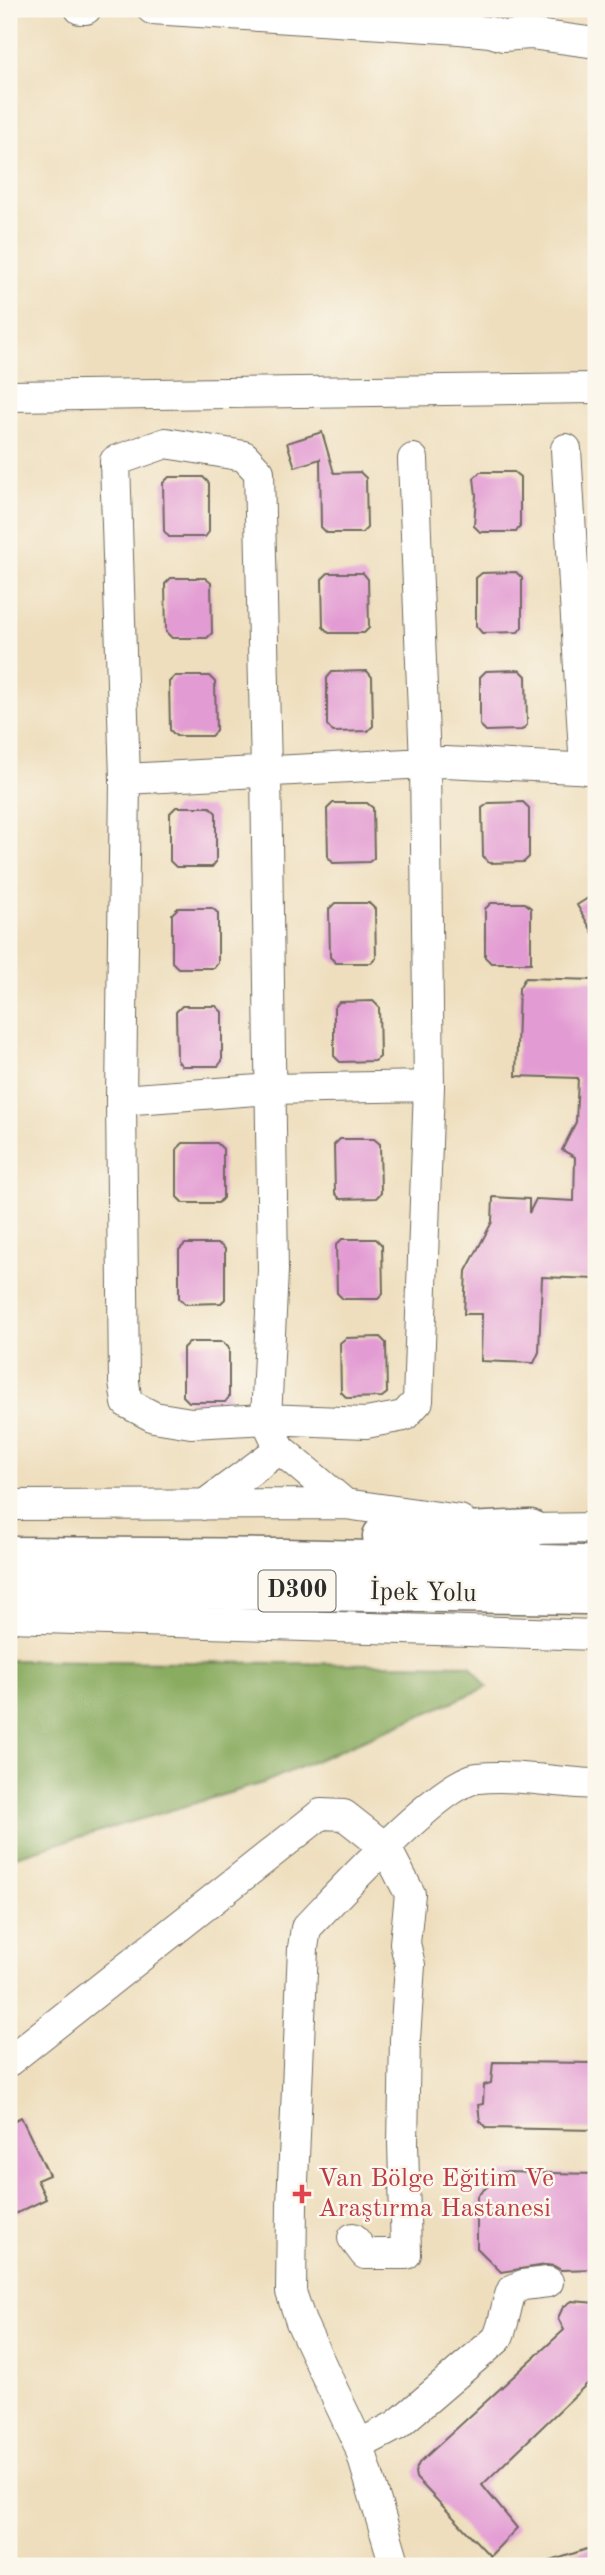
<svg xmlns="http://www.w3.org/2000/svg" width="605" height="2575" viewBox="0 0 605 2575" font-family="'Old Standard TT',serif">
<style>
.forest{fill:#8aac60;stroke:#5a6c46;stroke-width:2}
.building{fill:#e39cd3}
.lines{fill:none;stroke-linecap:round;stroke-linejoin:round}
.minor-casing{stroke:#6f6a5e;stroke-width:32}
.highway-casing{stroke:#6f6a5e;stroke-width:41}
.minor{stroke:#fff;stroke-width:30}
.highway{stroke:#fff;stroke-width:38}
.health-dot{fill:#e0444e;stroke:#fbf7ec;stroke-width:2.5}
.labels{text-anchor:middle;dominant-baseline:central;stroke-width:5;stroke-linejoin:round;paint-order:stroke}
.shield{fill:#fbf7ec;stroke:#696865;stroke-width:2}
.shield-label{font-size:24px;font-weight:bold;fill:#2b2b2b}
.street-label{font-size:26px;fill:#2b2b2b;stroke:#fbf7ec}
.health-label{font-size:26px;fill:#be3a42;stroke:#fbf7ec;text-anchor:start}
</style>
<rect width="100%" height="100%" fill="#fbf7ec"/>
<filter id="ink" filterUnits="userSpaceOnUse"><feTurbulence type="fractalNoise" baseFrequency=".0143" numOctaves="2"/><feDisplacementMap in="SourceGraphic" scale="14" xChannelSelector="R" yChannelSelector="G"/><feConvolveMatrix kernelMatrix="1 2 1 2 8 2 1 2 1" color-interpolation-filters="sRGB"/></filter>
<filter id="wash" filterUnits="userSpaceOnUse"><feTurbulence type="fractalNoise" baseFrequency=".00686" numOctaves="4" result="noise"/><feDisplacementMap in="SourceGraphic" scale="28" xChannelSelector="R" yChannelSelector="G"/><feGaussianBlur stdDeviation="1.57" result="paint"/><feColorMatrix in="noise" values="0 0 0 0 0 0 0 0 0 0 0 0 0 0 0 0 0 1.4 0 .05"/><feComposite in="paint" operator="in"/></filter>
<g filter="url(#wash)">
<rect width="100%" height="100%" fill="#eedebd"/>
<!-- forest -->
<path class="forest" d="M 9,1660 L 470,1665 L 487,1687 L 263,1783 L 9,1858 Z"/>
<g id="blocks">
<!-- building -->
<path class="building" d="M 322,432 L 334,473 L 360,472 L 366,478 L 367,528 L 362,533 L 327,533 L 321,527 L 320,459 L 295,467 L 287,443 Z
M 480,472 L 514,472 L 520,477 L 520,526 L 516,532 L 480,532 L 474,526 L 476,495 L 474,478 Z
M 169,477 L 203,477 L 209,483 L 209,532 L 205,537 L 169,537 L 164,531 L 163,483 Z
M 516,572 L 522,578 L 522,627 L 518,632 L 482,633 L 476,626 L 476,578 L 482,573 Z
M 328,573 L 363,573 L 368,579 L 369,628 L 364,633 L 329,633 L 323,627 L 322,579 Z
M 171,578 L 205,578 L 211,583 L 212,633 L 207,638 L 172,638 L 166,632 L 165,584 Z
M 520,670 L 526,676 L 527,725 L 522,730 L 486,731 L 480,725 L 480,677 L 486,671 Z
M 367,671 L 372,677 L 373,726 L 368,731 L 333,732 L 327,725 L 327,678 L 332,672 Z
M 175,676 L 209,676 L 215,682 L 216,731 L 211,736 L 176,736 L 170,730 L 169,682 Z
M 523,802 L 529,808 L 529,857 L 524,862 L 489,863 L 483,856 L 482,808 L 489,803 Z
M 333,803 L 367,803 L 373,808 L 374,858 L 369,862 L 333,863 L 328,857 L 327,809 Z
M 176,807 L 210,807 L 216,813 L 216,862 L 212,867 L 176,867 L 170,861 L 170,813 Z
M 596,893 L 596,938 L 577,905 Z
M 335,903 L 369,903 L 375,909 L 376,958 L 371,963 L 336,963 L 330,957 L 329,909 Z
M 491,903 L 525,903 L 531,908 L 531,963 L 491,963 L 485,957 L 485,909 Z
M 178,908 L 212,908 L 218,913 L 218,963 L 214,968 L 178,968 L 172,962 L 172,914 Z
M 525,978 L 596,980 L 596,1279 L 542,1277 L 539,1352 L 534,1363 L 481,1361 L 482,1314 L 464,1314 L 466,1271 L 492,1222 L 493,1197 L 529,1199 L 529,1213 L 536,1199 L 574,1201 L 575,1157 L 562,1150 L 576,1122 L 578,1078 L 516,1076 L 519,988 Z
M 373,1001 L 379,1007 L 380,1057 L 375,1061 L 340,1062 L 334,1056 L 334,1008 L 339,1002 Z
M 182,1006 L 216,1006 L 222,1012 L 222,1061 L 218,1066 L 182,1066 L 177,1060 L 176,1012 Z
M 340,1139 L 374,1139 L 380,1144 L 381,1193 L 376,1198 L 340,1199 L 335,1193 L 334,1145 Z
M 183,1143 L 217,1143 L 223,1149 L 223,1198 L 218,1203 L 183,1203 L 177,1197 L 177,1149 Z
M 342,1239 L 376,1239 L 382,1245 L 383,1294 L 378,1299 L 343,1299 L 337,1293 L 336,1245 Z
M 185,1244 L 219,1244 L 225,1249 L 225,1299 L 221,1303 L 185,1304 L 179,1298 L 179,1250 Z
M 380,1337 L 386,1343 L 387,1393 L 382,1397 L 347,1398 L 341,1392 L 340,1343 L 346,1338 Z
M 189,1342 L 223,1342 L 229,1348 L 229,1397 L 225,1402 L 189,1402 L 183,1396 L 183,1348 Z
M 493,2062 L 596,2063 L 596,2130 L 486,2128 L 480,2121 L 478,2105 L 483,2104 L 484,2085 L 491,2083 Z
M 21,2117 L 49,2175 L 37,2180 L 46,2199 L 9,2217 L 9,2123 Z
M 503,2172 L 596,2174 L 596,2269 L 561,2270 L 554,2266 L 546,2265 L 501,2272 L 477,2248 L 477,2196 Z
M 572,2301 L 596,2303 L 596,2392 L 588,2383 L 482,2485 L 517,2528 L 490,2556 L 416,2478 L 415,2472 L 419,2463 L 564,2330 L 558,2318 L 563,2307 Z
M 596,2546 L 596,2566 L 545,2566 L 545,2563 Z"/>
</g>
</g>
<g filter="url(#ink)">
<use href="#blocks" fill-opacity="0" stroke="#6f6a5e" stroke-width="2"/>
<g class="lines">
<!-- minor casing -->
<g class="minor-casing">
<path id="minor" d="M 80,9 L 86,9
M 152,9 L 460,29 L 490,32 L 503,36 L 530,34 L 596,43
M 9,396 L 596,388
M 566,449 L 585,769
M 125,779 L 445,762 L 596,769
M 121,1100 L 270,1089 L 429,1086
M 280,1449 L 266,1419 L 273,1270 L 266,770 L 259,472 L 244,456 L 166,443 L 115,461 L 125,779 L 121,1100 L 124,1382 L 127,1403 L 154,1417 L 191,1423 L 266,1419 L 366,1423 L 404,1416 L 418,1401 L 429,1086 L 425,763 L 413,459
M 9,1505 L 345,1504 L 460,1520
M 204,1505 L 280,1449 L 345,1504
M 509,1527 L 530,1529 L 596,1528
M 9,1617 L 596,1635
M 9,2061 L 321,1814 L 344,1815 L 386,1848 L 410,1894 L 405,1943 L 410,1965 L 405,2039 L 403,2142 L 406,2254 L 365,2254 L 353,2238
M 359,2445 L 397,2425 L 497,2339 C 505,2324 505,2306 512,2290 L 523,2285 L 548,2282
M 398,2566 L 394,2562 L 359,2445 L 301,2322 L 291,2292 L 292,2205 L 303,1948 L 306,1928 C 337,1896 440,1782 478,1778 C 517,1774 558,1783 596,1784"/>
</g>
<!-- highway casing -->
<g class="highway-casing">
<path id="highway" d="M 382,1536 L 530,1529
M 9,1556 L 284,1558 L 583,1565
M 9,1587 L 585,1595"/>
</g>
<!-- minor -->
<use href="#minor" class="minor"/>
<!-- highway -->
<use href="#highway" class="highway"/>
</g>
</g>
<!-- markers -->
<path class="health-dot" d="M298.5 2183.5h7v7h7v7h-7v7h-7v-7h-7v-7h7z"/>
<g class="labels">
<!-- shield labels -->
<rect class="shield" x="258.5" y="1570.5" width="77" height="41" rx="5"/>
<g class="shield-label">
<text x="297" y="1591">D300</text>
</g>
<!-- street labels -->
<g class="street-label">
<text transform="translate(423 1593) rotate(1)">İpek Yolu</text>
</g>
<!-- health labels -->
<g class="health-label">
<text x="318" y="2179">Van Bölge Eğitim Ve<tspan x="318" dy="30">Araştırma Hastanesi</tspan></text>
</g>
</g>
<!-- margin -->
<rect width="605" height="2575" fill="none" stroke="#fbf7ec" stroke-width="35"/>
</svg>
